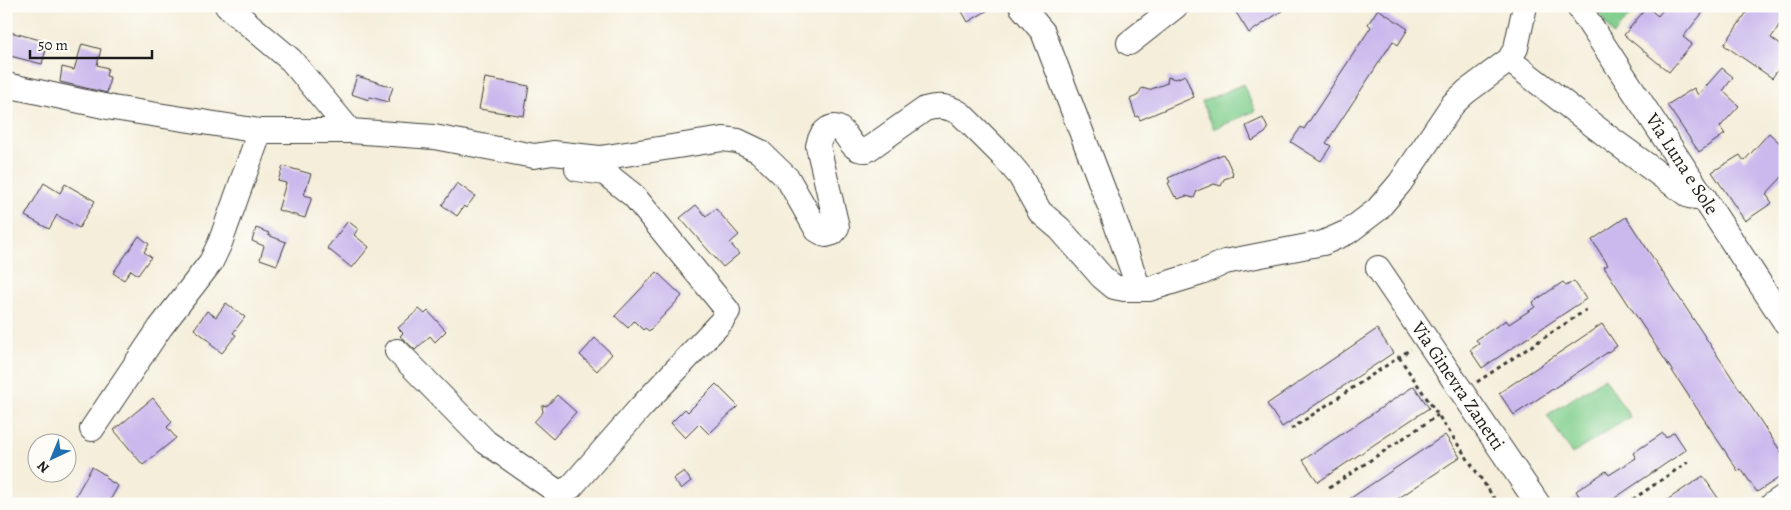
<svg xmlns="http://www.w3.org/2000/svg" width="1791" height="510" viewBox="0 0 1791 510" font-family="Alegreya,serif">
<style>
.green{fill:#81cf8e;stroke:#4e7655}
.building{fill:#cab9ed}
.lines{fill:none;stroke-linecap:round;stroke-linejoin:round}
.minor-casing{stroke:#3c3c38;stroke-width:26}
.path{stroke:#3c3c38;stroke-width:3;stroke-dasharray:4 4;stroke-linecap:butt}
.minor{stroke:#fff;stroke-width:24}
.labels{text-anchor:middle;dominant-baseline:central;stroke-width:4;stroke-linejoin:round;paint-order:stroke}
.street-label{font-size:19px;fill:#1c1c1c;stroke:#fdfcf7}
</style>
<rect width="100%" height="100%" fill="#fdfcf7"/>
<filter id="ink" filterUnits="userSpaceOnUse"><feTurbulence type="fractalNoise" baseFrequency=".02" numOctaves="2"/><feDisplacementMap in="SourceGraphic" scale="10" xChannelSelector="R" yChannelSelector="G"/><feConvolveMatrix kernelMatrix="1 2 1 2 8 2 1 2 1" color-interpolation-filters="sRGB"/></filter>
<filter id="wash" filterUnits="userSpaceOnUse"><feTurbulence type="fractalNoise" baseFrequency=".0096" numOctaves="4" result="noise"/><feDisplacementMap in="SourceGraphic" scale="20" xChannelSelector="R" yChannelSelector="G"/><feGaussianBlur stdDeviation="1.12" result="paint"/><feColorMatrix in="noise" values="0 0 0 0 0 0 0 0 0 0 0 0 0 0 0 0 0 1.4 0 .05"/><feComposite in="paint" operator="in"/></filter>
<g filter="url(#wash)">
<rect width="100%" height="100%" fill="#f4eeda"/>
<!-- green -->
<path class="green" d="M 1594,6 L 1638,6 L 1613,35 Z
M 1243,84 L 1255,111 L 1214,129 L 1202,102 Z
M 1605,378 L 1630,417 L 1572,454 L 1547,415 Z"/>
<g id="blocks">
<!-- building -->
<path class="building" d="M 959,6 L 995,6 L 968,22 Z
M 1232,6 L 1289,6 L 1249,33 Z
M 1666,6 L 1708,6 L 1683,37 L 1692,44 L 1669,72 L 1624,35 L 1647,7 L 1658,16 Z
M 1751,6 L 1785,6 L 1785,16 L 1771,38 L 1785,48 L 1785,60 L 1772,78 L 1724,45 Z
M 1378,9 L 1408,29 L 1398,45 L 1393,41 L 1361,90 L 1326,143 L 1331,146 L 1321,161 L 1291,142 L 1301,127 L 1304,129 L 1371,27 L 1368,24 Z
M 6,31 L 48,42 L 42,64 L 6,55 Z
M 82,44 L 101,49 L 97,65 L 108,68 L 106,76 L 110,77 L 107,93 L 60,82 L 62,67 L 74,70 Z
M 1722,68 L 1733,77 L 1723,91 L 1739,106 L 1720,127 L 1725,134 L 1699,152 L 1667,105 L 1694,88 L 1698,95 Z
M 1185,75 L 1194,97 L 1140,120 L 1138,116 L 1136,117 L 1130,99 L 1137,96 L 1142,88 L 1149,90 L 1167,83 L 1168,77 L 1176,79 Z
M 357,76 L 393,87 L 388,102 L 370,97 L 369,100 L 351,94 Z
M 485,78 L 529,86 L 524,116 L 479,109 Z
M 1263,118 L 1268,129 L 1265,133 L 1252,141 L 1246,126 Z
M 1769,133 L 1785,148 L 1785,174 L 1766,194 L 1772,203 L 1745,221 L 1712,172 L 1740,155 L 1744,161 Z
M 1223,154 L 1225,158 L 1226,158 L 1233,173 L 1232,174 L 1233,176 L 1224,179 L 1221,186 L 1214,184 L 1197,191 L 1194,198 L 1186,196 L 1178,199 L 1176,196 L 1175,197 L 1168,183 L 1170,182 L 1168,178 Z
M 283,166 L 311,174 L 304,195 L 312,197 L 305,218 L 278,210 L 286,183 L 278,181 Z
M 44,183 L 60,193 L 65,184 L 95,201 L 79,228 L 57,215 L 49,229 L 25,216 Z
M 457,183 L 475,196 L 466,208 L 464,206 L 457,216 L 442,205 Z
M 696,205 L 706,216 L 716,209 L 739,235 L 730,243 L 739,254 L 723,267 L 680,218 Z
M 1626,217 L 1785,458 L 1785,474 L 1757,492 L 1741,469 L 1738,471 L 1604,267 L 1608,265 L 1592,240 Z
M 348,221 L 358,229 L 354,235 L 369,247 L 352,268 L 327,248 Z
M 256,228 L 269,233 L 268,235 L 286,242 L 277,265 L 260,259 L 264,246 L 252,241 Z
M 139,236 L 149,244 L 144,252 L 151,257 L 138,275 L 131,270 L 124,280 L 113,273 Z
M 657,272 L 682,296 L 649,331 L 645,328 L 643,330 L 634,321 L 628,328 L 615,316 Z
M 1574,281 L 1586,299 L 1482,368 L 1470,350 L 1479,344 L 1476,340 L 1506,320 L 1509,324 L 1535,307 L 1533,302 L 1563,282 L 1566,286 Z
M 226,303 L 245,317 L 233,333 L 236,335 L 222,353 L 210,344 L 211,342 L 194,329 L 207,311 L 216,317 Z
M 419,309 L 425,314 L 428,311 L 446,331 L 435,342 L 430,336 L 415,350 L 400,336 L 403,333 L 398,328 Z
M 1602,324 L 1617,346 L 1514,415 L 1499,393 Z
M 1377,329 L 1393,353 L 1282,427 L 1267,404 Z
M 595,338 L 612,354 L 597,371 L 580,355 Z
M 716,384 L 738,406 L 709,434 L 699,424 L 685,438 L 671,423 L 685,409 L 688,412 Z
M 1414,386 L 1429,408 L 1318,482 L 1303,460 Z
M 557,395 L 576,412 L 553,439 L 534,422 L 543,412 L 542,406 L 548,405 Z
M 153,398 L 172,422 L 167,427 L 176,438 L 143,465 L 114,430 Z
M 1674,432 L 1686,450 L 1606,504 L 1567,504 L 1579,496 L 1576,491 L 1606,471 L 1609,475 L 1636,458 L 1633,453 L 1663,433 L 1666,438 Z
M 1445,435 L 1460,457 L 1390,504 L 1342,504 Z
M 92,467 L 107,476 L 105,478 L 118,486 L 108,504 L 71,504 Z
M 684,471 L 691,481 L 681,489 L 673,479 Z
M 1703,476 L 1718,498 L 1709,504 L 1661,504 Z"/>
</g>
</g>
<g filter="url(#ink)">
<use href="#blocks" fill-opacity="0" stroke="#3c3c38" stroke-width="1"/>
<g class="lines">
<!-- minor casing -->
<g class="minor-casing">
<path id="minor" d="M 227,6 L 291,60 L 350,131
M 1021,6 L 1043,32 L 1110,207 L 1139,289
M 1578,6 L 1785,322
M 1129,43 L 1176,6
M 1509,60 L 1611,139 L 1689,196 L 1705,198
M 6,85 L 113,108 L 260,131 L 350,131 L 434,137 L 534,156 L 553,153 L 600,158 L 723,139 L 738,141 L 759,151 L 788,179 L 817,230 L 826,235 L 833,233 L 837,227 L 818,146 C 819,140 822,133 828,129 C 842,121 847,141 855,147 C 859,150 862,150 867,150 L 925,109 C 938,105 949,106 961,114 L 1005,158 L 1020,176 L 1040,212 L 1060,229 L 1102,277 L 1114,287 L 1124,289 L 1149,289 L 1201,273 L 1225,262 L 1323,243 L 1348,232 L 1377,210 L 1400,183 L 1453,104 L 1466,92 L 1509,60 L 1516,48 L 1525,6
M 1378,268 L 1538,504
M 397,351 L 486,442 L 559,493 L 571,487 L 641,407 L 721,322 L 728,311 L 634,196 L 605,173 L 577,169
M 92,429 L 160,328 L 211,262 L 220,243 L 260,131
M 1773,504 L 1785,496"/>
</g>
<!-- path -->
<path class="path" d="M 1399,357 L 1498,504
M 1477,382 L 1586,310
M 1291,429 L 1411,349
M 1329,488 L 1438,415
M 1626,504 L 1688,462"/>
<!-- minor -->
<use href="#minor" class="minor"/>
</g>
</g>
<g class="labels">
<!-- street labels -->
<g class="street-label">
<text transform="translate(1682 164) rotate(57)">Via Luna e Sole</text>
<text transform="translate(1458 386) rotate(56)">Via Ginevra Zanetti</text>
</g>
</g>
<!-- margin -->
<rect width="1791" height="510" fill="none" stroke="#fdfcf7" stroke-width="25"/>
<!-- north arrow -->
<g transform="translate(52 458) rotate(224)"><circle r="24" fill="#fdfcf7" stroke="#a3a29f"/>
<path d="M0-4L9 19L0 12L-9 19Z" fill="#1f6fb2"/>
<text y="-8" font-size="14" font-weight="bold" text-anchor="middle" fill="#1c1c1c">N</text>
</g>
<!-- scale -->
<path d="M30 50v8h122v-8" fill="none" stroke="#1c1c1c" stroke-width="2.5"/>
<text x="38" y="50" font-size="15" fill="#1c1c1c" stroke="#fdfcf7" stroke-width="4" paint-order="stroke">50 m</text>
</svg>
